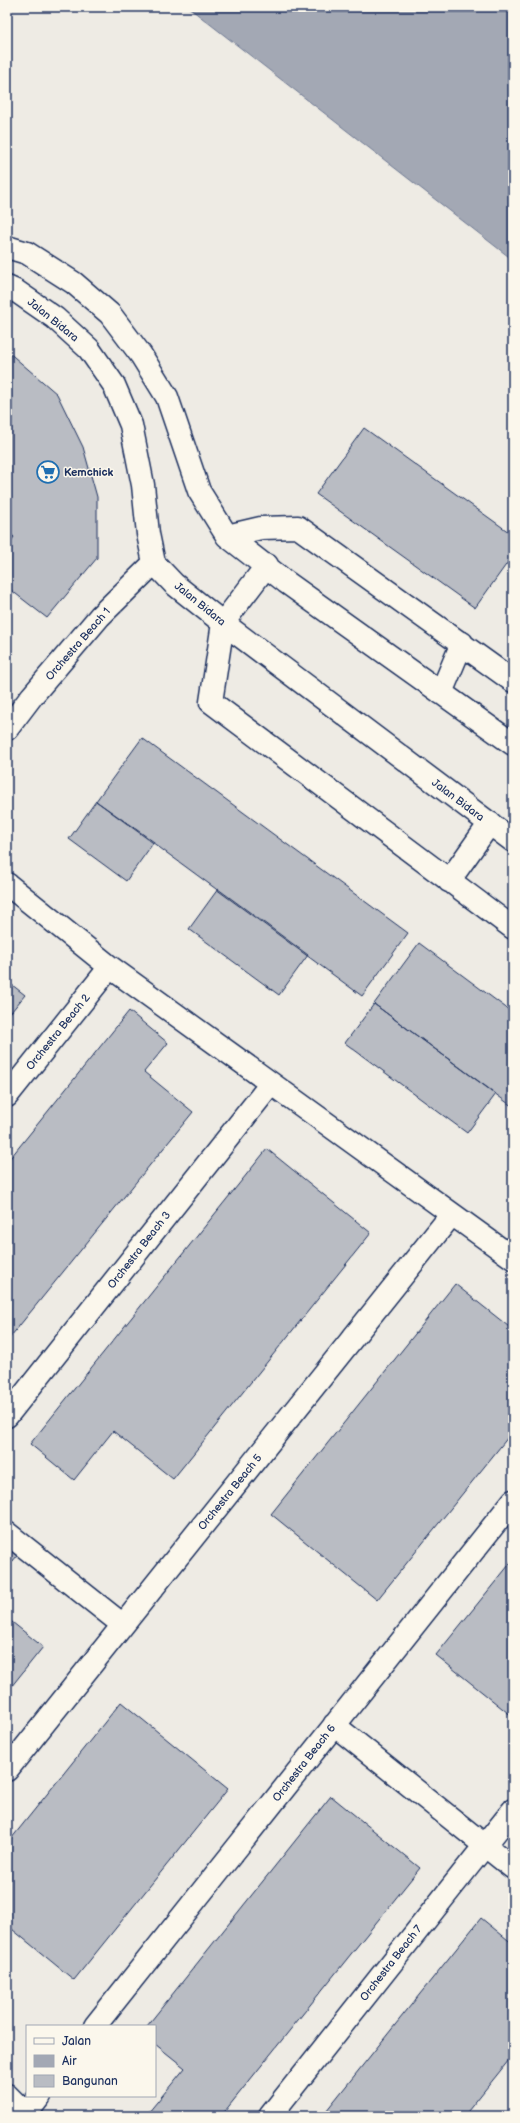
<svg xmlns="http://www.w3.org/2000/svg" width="520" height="2123" viewBox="0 0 520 2123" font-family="'Balsamiq Sans',sans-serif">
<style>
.water{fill:#a3a8b4;stroke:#6d7892}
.building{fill:#b9bcc3;stroke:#1b2f5e}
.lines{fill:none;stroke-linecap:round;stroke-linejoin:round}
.minor-casing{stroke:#1b2f5e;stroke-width:25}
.minor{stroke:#fbf7ec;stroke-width:22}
.labels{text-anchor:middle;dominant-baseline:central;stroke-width:3;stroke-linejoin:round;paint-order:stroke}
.street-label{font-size:11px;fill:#1b2f5e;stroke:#fbf7ec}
.poi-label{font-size:11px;font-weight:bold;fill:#1b2f5e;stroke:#fbf7ec;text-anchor:start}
</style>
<rect width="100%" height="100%" fill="#eeebe4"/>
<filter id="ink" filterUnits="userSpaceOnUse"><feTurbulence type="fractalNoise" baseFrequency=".025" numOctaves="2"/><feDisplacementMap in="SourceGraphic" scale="8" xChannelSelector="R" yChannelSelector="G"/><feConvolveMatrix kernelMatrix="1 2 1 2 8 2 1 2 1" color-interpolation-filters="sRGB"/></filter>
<g filter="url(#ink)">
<!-- water -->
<path class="water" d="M 188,7 L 513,7 L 513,260 Z"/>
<!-- building -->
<path class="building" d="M 7,351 L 57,394 L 83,447 L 97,497 L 97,558 L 47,618 L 7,587 Z
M 364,428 L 513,535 L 513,555 L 475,608 L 316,494 Z
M 7,530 L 14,537 L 7,546 Z
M 142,738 L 408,933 L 362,996 L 96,801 Z
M 96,801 L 154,842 L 126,881 L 69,839 Z
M 218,889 L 308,955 L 279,995 L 189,929 Z
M 419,943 L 513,1013 L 513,1107 L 374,1004 Z
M 7,981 L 25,995 L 7,1017 Z
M 374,1004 L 496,1094 L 467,1133 L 345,1043 Z
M 129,1011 L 168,1043 L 144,1072 L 193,1112 L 7,1341 L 7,1162 Z
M 267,1149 L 371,1233 L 173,1479 L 113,1431 L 74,1480 L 30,1444 Z
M 455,1284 L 513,1330 L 513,1431 L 377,1600 L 271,1514 Z
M 7,1548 L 17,1556 L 7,1568 Z
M 513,1560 L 513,1717 L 436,1655 Z
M 7,1618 L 43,1647 L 7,1692 Z
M 121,1702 L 228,1789 L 74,1980 L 7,1925 L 7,1844 Z
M 331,1796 L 420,1868 L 221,2116 L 151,2116 L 148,2113 L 185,2068 L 155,2044 L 155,2026 L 147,2026 Z
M 481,1918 L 513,1944 L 513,2055 L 464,2116 L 322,2116 Z"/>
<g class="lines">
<!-- minor casing -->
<g class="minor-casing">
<path id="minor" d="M 7,247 L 27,253 L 74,283 L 110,314 L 141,355 L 167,397 L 199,491 L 227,536 L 286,582 L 513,744
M 7,287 L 16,291 L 55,318 L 89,349 L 114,385 L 131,425 L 143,485 L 148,534 L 154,563 L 174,584 L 223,623 L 513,841
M 227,536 L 261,528 L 298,527 L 513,681
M 267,565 L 223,623 L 211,702 L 513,928
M 441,693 L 462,643
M 7,729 L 32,696 L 100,616 L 154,563
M 449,881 L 490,823
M 7,884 L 110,967 L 513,1258
M 7,1096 L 110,967
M 7,1416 L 270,1085
M 7,1533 L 123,1625
M 334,1725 L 513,1868
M 7,1770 L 452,1214
M 95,2026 L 513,1501
M 7,2095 L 28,2116
M 26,2114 L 40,2096
M 270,2116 L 513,1810"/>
</g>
<!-- minor -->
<use href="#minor" class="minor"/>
</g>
</g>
<!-- icons -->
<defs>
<g id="supermarket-ring" transform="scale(1.15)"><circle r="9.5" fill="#fbf7ec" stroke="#1f6fb2" stroke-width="1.5"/><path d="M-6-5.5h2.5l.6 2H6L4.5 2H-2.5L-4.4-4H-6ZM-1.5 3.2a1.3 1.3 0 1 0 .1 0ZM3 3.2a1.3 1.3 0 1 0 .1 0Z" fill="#1f6fb2"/></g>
</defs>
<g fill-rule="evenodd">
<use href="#supermarket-ring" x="48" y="472"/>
</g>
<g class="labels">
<!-- street labels -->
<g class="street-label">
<text transform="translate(53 320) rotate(39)">Jalan Bidara</text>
<text transform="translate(200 604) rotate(39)">Jalan Bidara</text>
<text transform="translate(78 644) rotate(-49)">Orchestra Beach 1</text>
<text transform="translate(458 800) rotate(37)">Jalan Bidara</text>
<text transform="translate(58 1032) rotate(-51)">Orchestra Beach 2</text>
<text transform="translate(139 1250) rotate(-52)">Orchestra Beach 3</text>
<text transform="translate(230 1492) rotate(-51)">Orchestra Beach 5</text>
<text transform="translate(304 1763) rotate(-52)">Orchestra Beach 6</text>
<text transform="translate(391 1963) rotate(-52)">Orchestra Beach 7</text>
</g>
<!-- poi labels -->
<g class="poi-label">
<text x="64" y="472">Kemchick</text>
</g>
</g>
<!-- margin -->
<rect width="520" height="2123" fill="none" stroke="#fbf7ec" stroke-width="24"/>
<rect x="12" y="12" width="496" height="2099" fill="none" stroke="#1b2f5e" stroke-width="1.5" filter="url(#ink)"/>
<!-- legend -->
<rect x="26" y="2025" width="130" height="72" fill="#fbf7ec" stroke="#a1a7b3"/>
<rect x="34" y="2038" width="20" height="6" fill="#fbf7ec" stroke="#a1a7b3"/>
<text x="62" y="2045" font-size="12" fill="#1b2f5e">Jalan</text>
<rect x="34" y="2055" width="20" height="12" fill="#a3a8b4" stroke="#a1a7b3"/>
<text x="62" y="2065" font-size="12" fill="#1b2f5e">Air</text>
<rect x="34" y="2075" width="20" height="12" fill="#b9bcc3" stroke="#a1a7b3"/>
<text x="62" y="2085" font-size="12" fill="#1b2f5e">Bangunan</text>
</svg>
